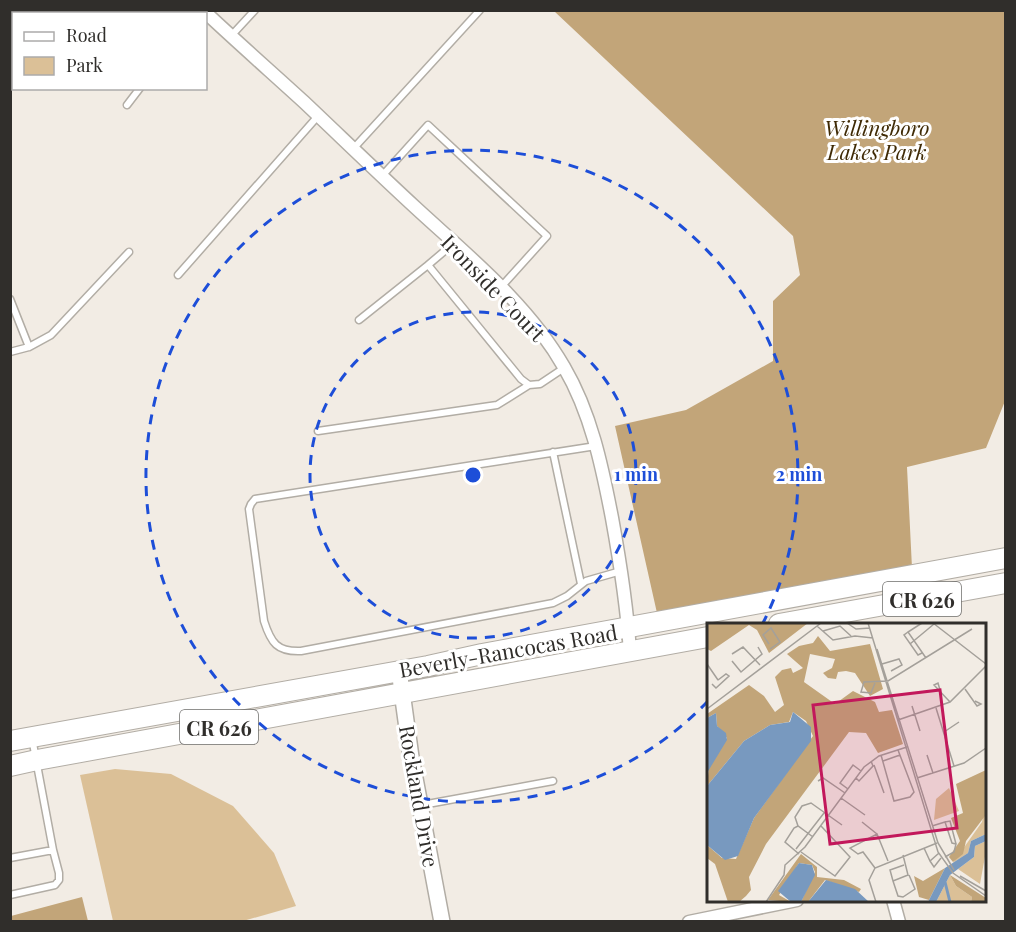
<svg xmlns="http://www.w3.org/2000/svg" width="1016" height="932" viewBox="0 0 1016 932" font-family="'Playfair Display',serif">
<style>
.green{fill:#dbc097}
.forest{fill:#c2a579}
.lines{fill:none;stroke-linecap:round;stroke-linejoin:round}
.service-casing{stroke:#b2ada5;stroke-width:9}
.minor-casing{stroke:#b2ada5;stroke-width:15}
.tertiary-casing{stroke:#b2ada5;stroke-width:18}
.primary-casing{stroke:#b2ada5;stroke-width:22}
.service{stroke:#fff;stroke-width:6}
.minor{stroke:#fff;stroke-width:12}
.tertiary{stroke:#fff;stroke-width:15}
.primary{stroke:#fff;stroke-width:20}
.ring{fill:none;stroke:#1d4ed8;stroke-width:3;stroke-dasharray:10 8}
.labels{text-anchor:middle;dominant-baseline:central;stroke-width:6;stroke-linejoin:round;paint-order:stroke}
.shield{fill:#fff;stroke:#6e6d6b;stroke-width:1.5}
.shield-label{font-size:20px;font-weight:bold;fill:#302e2b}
.park-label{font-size:21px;font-style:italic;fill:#3f2a05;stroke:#fff}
.street-label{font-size:21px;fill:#302e2b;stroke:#fff}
.inset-river{fill:none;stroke:#7899bf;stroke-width:3}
.inset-road{fill:none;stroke:#a4a09a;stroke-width:1.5}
.view{fill:#c2185b;fill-opacity:0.15;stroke:#c2185b;stroke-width:3}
.inset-edge{fill:none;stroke:#302e2b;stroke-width:3}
.centre{fill:#1d4ed8;stroke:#fff;stroke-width:3}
.ring-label{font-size:18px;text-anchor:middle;font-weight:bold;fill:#1d4ed8;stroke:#fff;stroke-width:6;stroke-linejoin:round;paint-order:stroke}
</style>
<rect width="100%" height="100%" fill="#f2ece4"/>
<!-- green -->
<path class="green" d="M 115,769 L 171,774 L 233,806 L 274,853 L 296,906 L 243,921 L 113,921 L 80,775 Z"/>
<!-- forest -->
<path class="forest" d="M 554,11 L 1005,11 L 1006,162 L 1004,164 L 1006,165 L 1005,401 L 986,448 L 907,467 L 912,568 L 657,613 L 615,426 L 686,410 L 773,361 L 773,301 L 800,275 L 793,236 Z
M 82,897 L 88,921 L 11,921 L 11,916 Z"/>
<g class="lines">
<!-- service casing -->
<g class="service-casing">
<path id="service" d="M 37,14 L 46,10
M 10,25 L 14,23
M 231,36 L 255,10
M 127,105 L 140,88
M 353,149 L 480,10
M 382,176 L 428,125 L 547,236 L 501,287
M 454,243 L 428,265 L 521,379 L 529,385 L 540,384 L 564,368
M 178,275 L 318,116
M 10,299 L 29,347 L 10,352
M 359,320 L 428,265
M 29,347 L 51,335 L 129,252
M 318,431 L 497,405 L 529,385
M 596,446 L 255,499 L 251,504 L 249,509 L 264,621 C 271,643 277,652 301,651 L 553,603 L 567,596 L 586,581 L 621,571
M 553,452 L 581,584
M 422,805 L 553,781
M 10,858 L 53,850 L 32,738
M 10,895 L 55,885 L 59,880 L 59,873 L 53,850"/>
</g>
<!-- minor casing -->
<g class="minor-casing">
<path id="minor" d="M 203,10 C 236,41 270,71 304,102 C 341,137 378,173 416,208 C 468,256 528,304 564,367 C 591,413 602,466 612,518 C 620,562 627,607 630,652
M 893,900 L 899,922
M 689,922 L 797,900"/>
</g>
<!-- tertiary casing -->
<g class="tertiary-casing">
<path id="tertiary" d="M 399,670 L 411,757 L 442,922"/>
</g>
<!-- primary casing -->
<g class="primary-casing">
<path id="primary" d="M 779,624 L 1006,583
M 10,741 L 428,666 L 482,654 L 1006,558
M 10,766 L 37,760 L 708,637"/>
</g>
<!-- service -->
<use href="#service" class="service"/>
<!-- minor -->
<use href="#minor" class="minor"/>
<!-- tertiary -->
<use href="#tertiary" class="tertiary"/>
<!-- primary -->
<use href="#primary" class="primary"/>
</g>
<!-- distance rings -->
<g class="ring">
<circle cx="473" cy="475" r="163"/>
<path d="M708 701A326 326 0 1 1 763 623"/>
</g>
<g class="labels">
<!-- shield labels -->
<g class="shield">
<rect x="883" y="582" width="78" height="34" rx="4.5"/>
<rect x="180" y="710" width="78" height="34" rx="4.5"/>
</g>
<g class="shield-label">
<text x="922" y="599">CR 626</text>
<text x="219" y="727">CR 626</text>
</g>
<!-- park labels -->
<g class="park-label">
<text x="877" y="127">Willingboro<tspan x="877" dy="24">Lakes Park</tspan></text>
</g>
<!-- street labels -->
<g class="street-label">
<text transform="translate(494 287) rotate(46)">Ironside Court</text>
<text transform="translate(508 650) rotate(-10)">Beverly-Rancocas Road</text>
<text transform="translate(420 796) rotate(80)">Rockland Drive</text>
</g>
</g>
<!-- overview -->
<g transform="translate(707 623)">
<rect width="279" height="279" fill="#f2ece4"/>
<path d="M 242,165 L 252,188 L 227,197 L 229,176 ZM 279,181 L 279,211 L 264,218 L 261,230 L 246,240 L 275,199 ZM 279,218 L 279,228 L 273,261 L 251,246 L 267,234 L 268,223 ZM 243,252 L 249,263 L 265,274 L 264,279 L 229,279 Z" fill="#dbc097"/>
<path d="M 0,0 L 101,0 L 62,30 L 50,7 L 42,2 L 4,28 L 0,26 ZM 111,13 L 123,28 L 163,21 L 176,66 L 163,73 L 148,50 L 139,48 L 131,49 L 129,56 L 121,55 L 116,50 L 125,45 L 128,36 L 103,31 L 97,59 L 128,81 L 146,68 L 168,79 L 172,89 L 185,87 L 196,121 L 171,130 L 159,110 L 142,109 L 59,221 L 42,254 L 44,267 L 39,273 L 32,279 L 21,279 L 8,241 L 0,235 L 0,222 L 15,235 L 29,236 L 47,195 L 106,113 L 99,98 L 86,89 L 82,99 L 63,102 L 37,118 L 0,163 L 2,143 L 20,115 L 10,103 L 9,90 L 0,95 L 0,91 L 42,62 L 57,73 L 68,89 L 77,82 L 68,54 L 75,47 L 84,45 L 86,50 L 96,45 L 80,31 L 92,23 L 106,20 ZM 279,147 L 278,193 L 259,218 L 256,231 L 246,239 L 242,234 L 253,218 L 244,195 L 256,190 L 249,161 ZM 94,231 L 110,244 L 110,254 L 137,257 L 154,266 L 152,269 L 118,257 L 101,279 L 94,279 L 108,249 L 105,242 L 92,240 L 72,272 L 84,279 L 61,277 ZM 238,245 L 222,277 L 212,274 L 207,253 L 216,258 ZM 243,252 L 279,275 L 279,279 L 264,279 L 265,274 L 249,263 Z" fill="#c2a579"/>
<path d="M 86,89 L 104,104 L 104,118 L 47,195 L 31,233 L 18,237 L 0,222 L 0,163 L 37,118 L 63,102 L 83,99 ZM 9,90 L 10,103 L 19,110 L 20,117 L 0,150 L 0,95 ZM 279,211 L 279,218 L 268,223 L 267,234 L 243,252 L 229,279 L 221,279 L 238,245 L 261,230 L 264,218 ZM 92,240 L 105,242 L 108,252 L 94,279 L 84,279 L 71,268 ZM 119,257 L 148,266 L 162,279 L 101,279 Z" fill="#7899bf"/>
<path class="inset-river" d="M 238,259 L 243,279"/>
<path class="inset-road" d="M 140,0 L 149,6 L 163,5M 161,0 L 231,229 L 246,250 L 279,273M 215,0 L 201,9 L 219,35M 226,0 L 279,41M 110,3 L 126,17 L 148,13 L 166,15M 116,8 L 133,3 L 144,13M 201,9 L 197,12 L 211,32 L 215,30M 62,21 L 56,12 L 64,5 L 73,19 L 63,26M 203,21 L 227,1M 170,26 L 231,220 L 247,247M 25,31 L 36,24 L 53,42M 25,38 L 34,49 L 55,31 L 51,24M 0,41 L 11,57M 175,41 L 192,36 L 195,42 L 184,48M 168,60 L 164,70 L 154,69 L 157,59 L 181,58 L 265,6M 5,61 L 9,65 L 22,53 L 19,51 L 11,57M 258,66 L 270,83 L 274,81 L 268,78M 233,67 L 231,60 L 227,62 L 243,79M 205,83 L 213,108M 229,85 L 247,143M 0,86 L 114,0M 191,97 L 243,79 L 279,43M 237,109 L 252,99M 174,132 L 187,178 L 203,174 L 207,169 L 191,127M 220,132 L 226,150M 176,138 L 193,132M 167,142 L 177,170M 149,155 L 152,158 L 166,143 L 164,138M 210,155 L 257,140 L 279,125M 111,158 L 116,155 L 138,170M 141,166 L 133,160 L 146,142 L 154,148M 134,175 L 158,192M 155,199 L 170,211M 238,199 L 243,198 L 249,221M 91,203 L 88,194 L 95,183 L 104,180 L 135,202M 225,203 L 238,199 L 245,220 L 249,221 L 247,229 L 238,234M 217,225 L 223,238 L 232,230M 89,226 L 117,190M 94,229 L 128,253 L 143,234 L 114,203M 92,231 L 78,219 L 87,205 L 91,203 L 106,214M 196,232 L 201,252 L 186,258 L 183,247 L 197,242M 223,238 L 227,244 L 234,235M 168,245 L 156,229 L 151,231 L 143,225 L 170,211 L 181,238M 253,253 L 279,268M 186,258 L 191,273 L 196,274 L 208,266 L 202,252M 59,279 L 77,252 L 78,242 L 98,224 L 157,144 L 172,133 L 200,124M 169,279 L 162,257 L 168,245 L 230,220"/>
<path class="view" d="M 233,67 L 250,205 L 123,221 L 106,82 Z"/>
<rect width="279" height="279" class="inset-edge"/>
</g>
<circle cx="473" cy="475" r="9" class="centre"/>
<g class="ring-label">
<text x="636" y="481">1 min</text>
<text x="799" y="481">2 min</text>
</g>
<!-- border -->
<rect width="1016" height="932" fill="none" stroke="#302e2b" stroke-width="24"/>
<!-- legend -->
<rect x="12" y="12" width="195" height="78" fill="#ffffff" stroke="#acabaa" stroke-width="1.5"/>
<rect x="24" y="32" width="30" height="9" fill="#ffffff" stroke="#acabaa" stroke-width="1.5"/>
<text x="66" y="42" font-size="18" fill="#302e2b">Road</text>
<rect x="24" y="57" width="30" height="18" fill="#dbc097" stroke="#acabaa" stroke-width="1.5"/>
<text x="66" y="72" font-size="18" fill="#302e2b">Park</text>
</svg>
